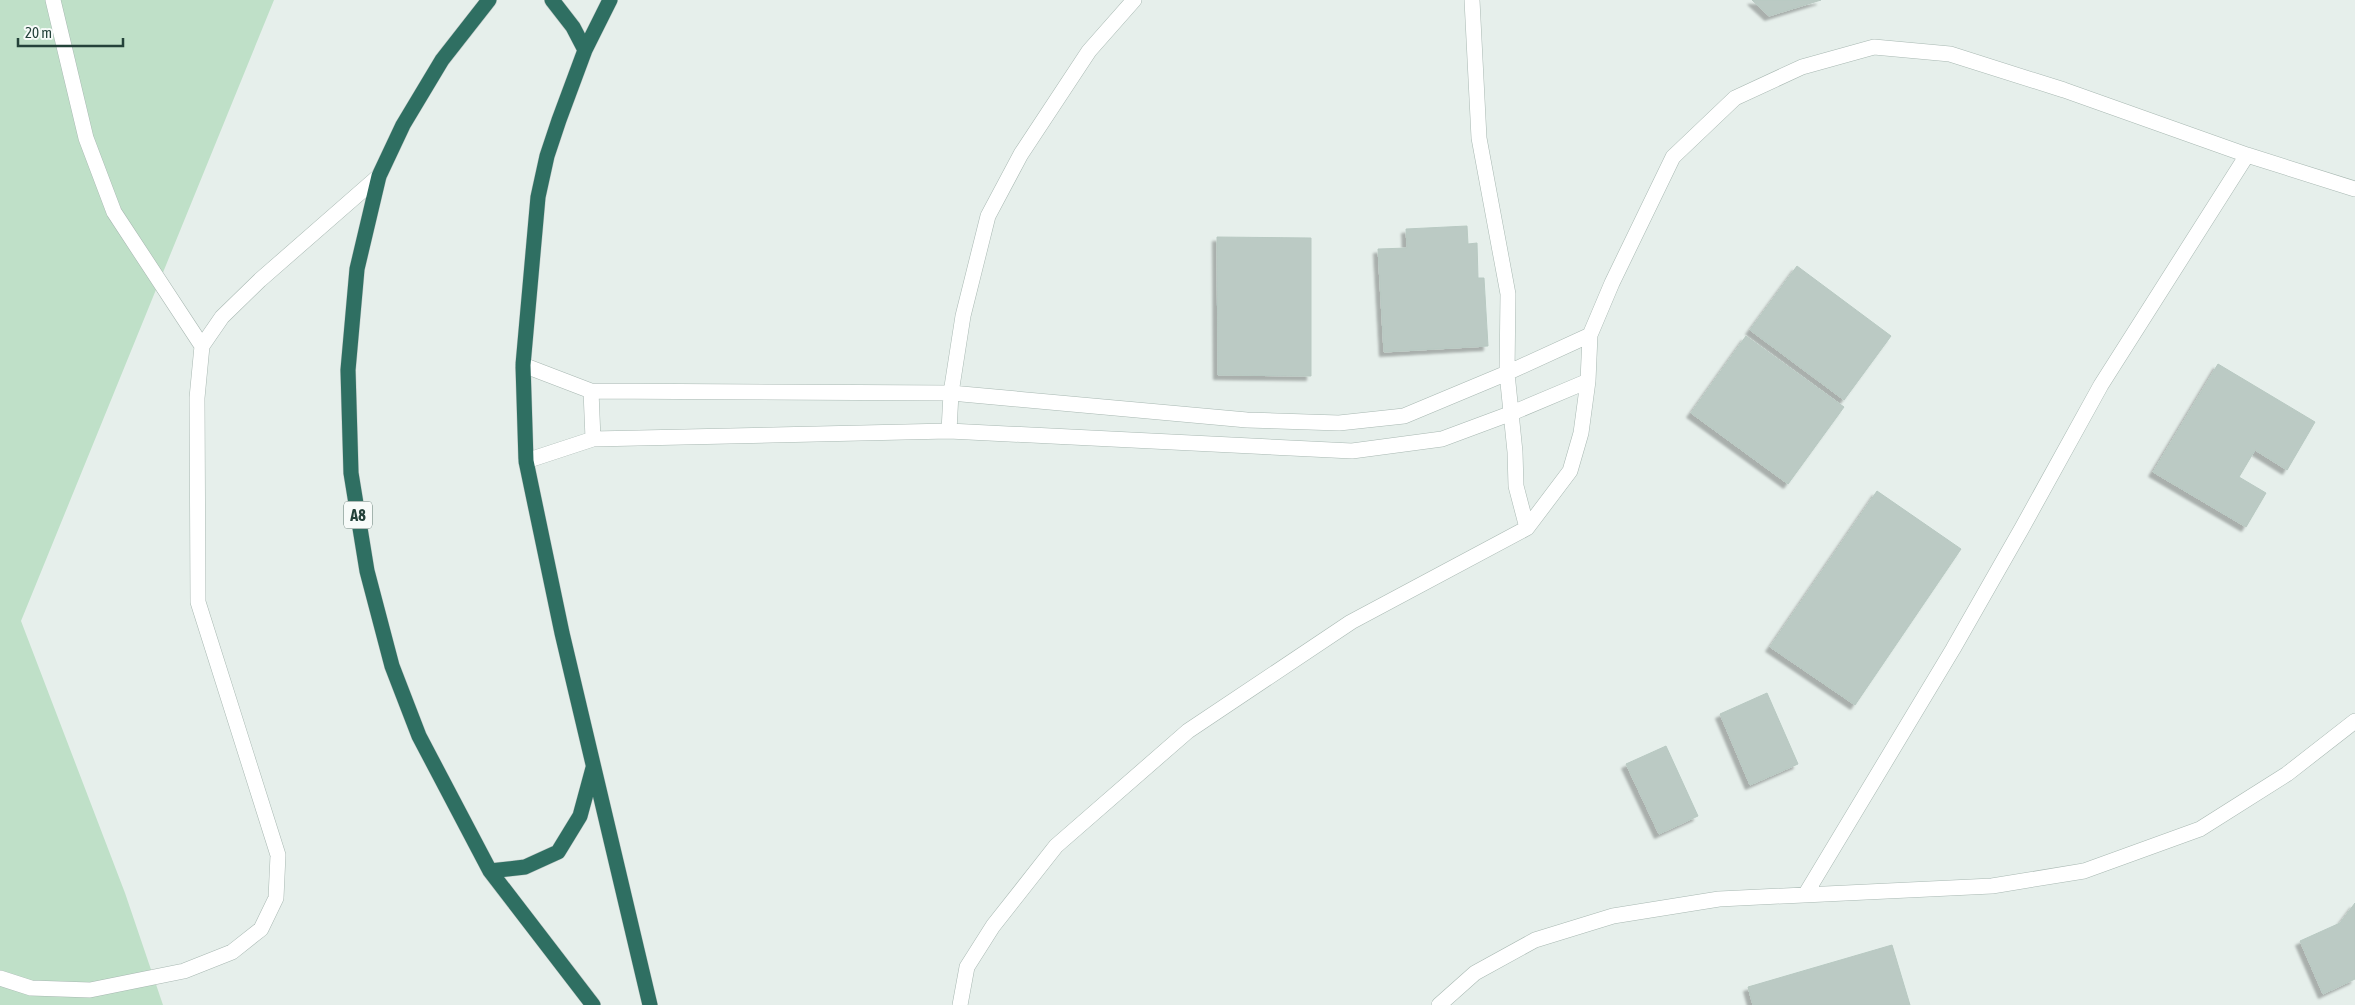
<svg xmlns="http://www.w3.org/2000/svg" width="2355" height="1005" viewBox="0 0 2355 1005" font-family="'Asap Condensed',sans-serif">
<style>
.green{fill:#bfe0c8}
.building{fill:#bbcac4;stroke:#b8c9c2;filter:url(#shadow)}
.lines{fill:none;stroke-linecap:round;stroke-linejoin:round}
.minor-casing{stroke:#a8b8b2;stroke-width:16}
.highway-casing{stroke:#c2cac8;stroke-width:16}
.minor{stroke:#fff;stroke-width:15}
.highway{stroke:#2f6f62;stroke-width:15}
.labels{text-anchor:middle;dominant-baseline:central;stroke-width:5;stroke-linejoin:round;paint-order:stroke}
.shield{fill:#f7fbf9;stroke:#637a73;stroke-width:1}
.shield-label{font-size:16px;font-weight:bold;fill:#24423a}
</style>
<defs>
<filter id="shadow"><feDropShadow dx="-4.5" dy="4.5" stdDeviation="1" flood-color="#0004"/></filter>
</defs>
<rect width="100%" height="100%" fill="#e6efeb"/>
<!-- green -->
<path class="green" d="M 0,0 L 274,0 L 21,621 L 125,893 L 163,1005 L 0,1005 Z"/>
<!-- building -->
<path class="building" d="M 1752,0 L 1821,0 L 1769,16 Z
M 1467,226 L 1468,244 L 1477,243 L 1478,278 L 1484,278 L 1488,346 L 1384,352 L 1378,249 L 1407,248 L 1406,229 Z
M 1217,237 L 1311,238 L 1311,376 L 1218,375 Z
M 1797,266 L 1891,336 L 1844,400 L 1750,330 Z
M 1746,336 L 1844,407 L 1788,484 L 1691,413 Z
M 2218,364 L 2315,422 L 2287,470 L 2255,450 L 2239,477 L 2266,493 L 2246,527 L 2153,472 Z
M 1877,491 L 1961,549 L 1855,705 L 1770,647 Z
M 1767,693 L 1798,764 L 1750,785 L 1720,714 Z
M 1666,746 L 1698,816 L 1659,834 L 1626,764 Z
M 2355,903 L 2355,979 L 2323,994 L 2300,941 L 2340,923 Z
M 1892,945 L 1910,1005 L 1753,1005 L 1748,987 Z"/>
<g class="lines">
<!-- minor casing -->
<g class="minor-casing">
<path id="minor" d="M 53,0 L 86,138 L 114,212 L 202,346
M 1472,0 L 1479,138 L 1508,294 L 1507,373 L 1515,452 L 1516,486 L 1527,528
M 523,365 L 591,391 L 951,393 L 1247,420 L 1339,423 L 1404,416 L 1507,373 L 1590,335
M 591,391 L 593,439
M 949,431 L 951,393 L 963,316 L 988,216 L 1021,154 L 1089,51 L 1134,0
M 526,461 L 593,439 L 949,431 L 1352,451 L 1442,439 L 1512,413 L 1588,381
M 1805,895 L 1953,649 L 2022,528 L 2101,385 L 2247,155
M 0,978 L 31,988 L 90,990 L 184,971 L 232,952 L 261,929 L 276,898 L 278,855 L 198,602 L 197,398 L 202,346 L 222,317 L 260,280 L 379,176
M 960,1005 L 967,967 L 993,926 L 1056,846 L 1188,731 L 1351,622 L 1527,528 L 1570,471 L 1581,433 L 1588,381 L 1590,335 L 1612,283 L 1673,157 L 1735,98 L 1802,67 L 1874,47 L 1950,54 L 2064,90 L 2247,155 L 2355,189
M 1439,1005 L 1475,973 L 1535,940 L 1613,916 L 1719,899 L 1992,886 L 2084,871 L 2200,829 L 2287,774 L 2355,721"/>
</g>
<!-- highway casing -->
<g class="highway-casing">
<path id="highway" d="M 489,0 L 442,60 L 403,125 L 379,176 L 357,269 L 348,370 L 351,473 L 367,571 L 392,666 L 419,736 L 490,871 L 593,1005
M 552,0 L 573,27 L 585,50
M 610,0 L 585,50 L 559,120 L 547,156 L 538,197 L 523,365 L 526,461 L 562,633 L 650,1005
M 490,871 L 525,867 L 558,852 L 580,816 L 593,768"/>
</g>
<!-- minor -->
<use href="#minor" class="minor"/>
<!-- highway -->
<use href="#highway" class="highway"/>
</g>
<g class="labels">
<!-- shield labels -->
<rect class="shield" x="344" y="501.5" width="28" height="27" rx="4"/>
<g class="shield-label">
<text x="358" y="515">A8</text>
</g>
</g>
<!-- scale -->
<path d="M18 38v8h105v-8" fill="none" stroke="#24423a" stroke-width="2.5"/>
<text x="25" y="38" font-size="15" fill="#24423a" stroke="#f7fbf9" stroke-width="4" paint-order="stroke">20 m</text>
</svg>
